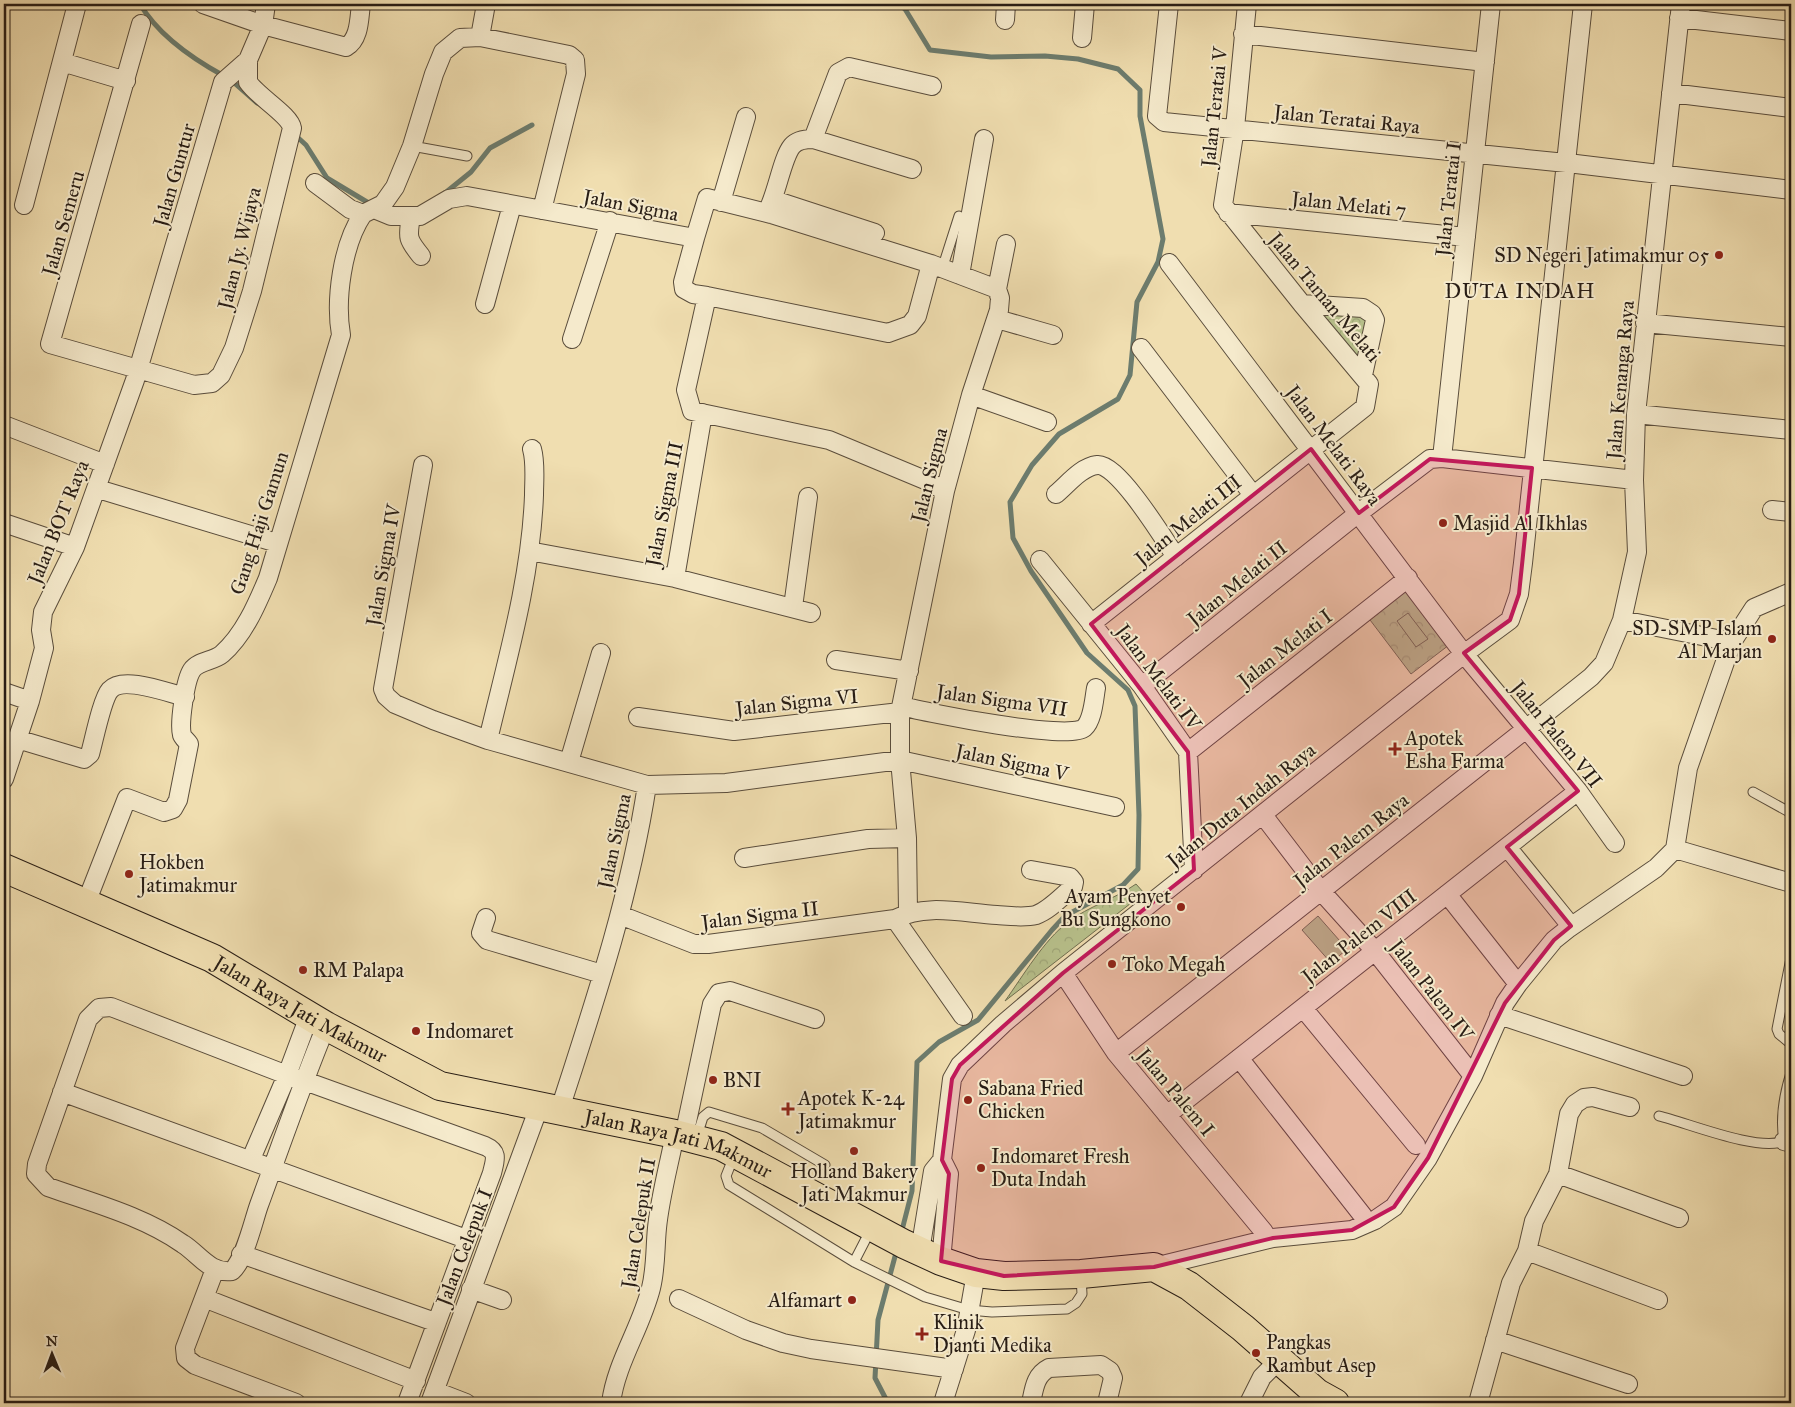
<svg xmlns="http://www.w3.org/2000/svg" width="1795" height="1407" viewBox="0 0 1795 1407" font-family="'IM FELL Great Primer',serif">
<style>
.forest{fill:url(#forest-crowns);stroke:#706f50}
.pitch{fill:#b8c18c;stroke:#706f50}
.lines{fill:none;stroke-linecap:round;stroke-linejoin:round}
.stream{stroke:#6c7c6e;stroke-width:5}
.service-casing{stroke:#5a4d3c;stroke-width:11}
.minor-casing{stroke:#5a4d3c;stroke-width:20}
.primary-casing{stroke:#281d15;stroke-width:30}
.service{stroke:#f5eacc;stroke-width:9}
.minor{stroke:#f5eacc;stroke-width:18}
.primary{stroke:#f0deb0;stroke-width:28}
.marked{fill:#c2185b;fill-opacity:0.2;stroke:#c2185b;stroke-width:4;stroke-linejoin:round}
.poi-dot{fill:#8f2418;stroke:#f5eacc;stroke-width:2}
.labels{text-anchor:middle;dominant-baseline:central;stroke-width:4;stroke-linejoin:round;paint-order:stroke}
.street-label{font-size:20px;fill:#281d15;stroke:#f5eacc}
.poi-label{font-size:20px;fill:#281d15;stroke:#f5eacc;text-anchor:start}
.neighbourhood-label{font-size:21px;letter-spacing:1px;fill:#281d15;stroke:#f5eacc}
</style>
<defs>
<pattern id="forest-crowns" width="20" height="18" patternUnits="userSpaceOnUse" patternTransform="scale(1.25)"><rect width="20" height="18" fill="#b8c18c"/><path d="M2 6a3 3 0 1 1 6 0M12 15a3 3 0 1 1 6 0" fill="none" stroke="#9ea578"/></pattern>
</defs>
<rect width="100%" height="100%" fill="#f0deb0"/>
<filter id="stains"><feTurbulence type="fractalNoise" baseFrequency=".004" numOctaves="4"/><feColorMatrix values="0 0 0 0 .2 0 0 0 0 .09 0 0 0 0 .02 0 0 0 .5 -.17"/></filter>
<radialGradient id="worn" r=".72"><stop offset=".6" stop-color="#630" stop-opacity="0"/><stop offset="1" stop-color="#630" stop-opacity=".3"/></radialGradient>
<!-- forest -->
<path class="forest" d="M 1312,309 L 1369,315 L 1362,368 Z
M 1402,583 L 1449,645 L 1411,674 L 1364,612 Z
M 1136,884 L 1144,893 L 1005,1001 C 1023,976 1044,940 1068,922 C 1089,906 1115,899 1136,884 Z"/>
<!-- pitch -->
<path class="pitch" d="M 1408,613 L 1428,639 L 1416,647 L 1397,621 Z
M 1318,916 L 1347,949 L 1331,963 L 1302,930 Z"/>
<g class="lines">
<!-- stream -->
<path class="stream" d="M 140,4 C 158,35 193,59 224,76
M 897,4 L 905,9 L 930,50 L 991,57 L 1045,56 L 1078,59 L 1118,69 L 1140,90 L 1140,116 L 1163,239 L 1158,262 L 1137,302 L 1130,375 L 1118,399 L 1059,434 L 1032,465 L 1010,502 L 1013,538 L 1031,571 L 1087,653 L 1128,690 L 1135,706 L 1139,815 L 1138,869 L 1123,885 L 1065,916 L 1052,930 L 978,1020 L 939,1042 L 917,1062 L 912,1191 L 901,1234
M 231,80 L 257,103
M 294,134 L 306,145 L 327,178 L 372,205
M 445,193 L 471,172 L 490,148 L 532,125
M 888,1403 L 875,1378 L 878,1320 L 897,1249"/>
<!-- service casing -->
<g class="service-casing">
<path id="service" d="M 412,146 L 467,156
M 946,270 L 944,263 L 959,216
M 1753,792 L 1791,813
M 1791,958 L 1777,1029 L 1779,1034 L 1791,1044
M 1659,1116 C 1688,1123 1758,1152 1784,1141 C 1780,1118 1784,1095 1791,1073
M 697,1136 L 703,1117 L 709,1112 L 762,1128 L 825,1165
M 734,1156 L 726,1176 L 729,1185 L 854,1262 L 925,1297 L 969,1310 L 992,1312 L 1067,1309 L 1076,1303 L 1082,1294 L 1081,1277
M 854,1262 L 871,1229"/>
</g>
<!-- minor casing -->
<g class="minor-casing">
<path id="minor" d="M 203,4 L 263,25 L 346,47 C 360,39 359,18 361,4
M 1169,4 L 1157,116 L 1164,122 L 1576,164 L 1791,190
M 1679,18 L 1791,31
M 1005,20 L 1006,4
M 141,24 L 50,344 L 194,385 L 212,383 L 221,375 L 234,348 L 252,291 L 292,128 C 290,115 258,97 248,82 L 248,60
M 1243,34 L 1485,62
M 480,37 L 486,4
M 1082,38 L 1085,4
M 62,62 L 126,81
M 1671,93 L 1791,108
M 813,139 L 838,73 L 849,67 L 932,86
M 315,183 L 350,209 L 363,214 L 383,204 L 395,187 L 412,146 L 434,74 L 443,52 L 460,38 L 480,37 L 569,55 L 575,60 L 576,74 L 542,210
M 774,200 L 875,233
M 721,202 L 746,117
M 24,205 L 77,4
M 374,209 L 391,216 L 420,216 L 449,199 L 467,196 L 695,238 L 707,198 L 771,214 L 931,264 L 997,289 L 1000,298 L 999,310 L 971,395 L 945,491 L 900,712 L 900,760 L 907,838 L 908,912
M 1228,213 L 1466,237
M 771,214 L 767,212 C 777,194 782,158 792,146 C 797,140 806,139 813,139 L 912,169
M 411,217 C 407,238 408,240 421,256
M 695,238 L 683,282 L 684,289 L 693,294 L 707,296
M 1169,263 L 1464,654 L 1578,791 L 1615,843
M 931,264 L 917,316 L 910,325 L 888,333 L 707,296 L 686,390 L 692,411 L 829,440 L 925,480 L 945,491
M 960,275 L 984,139
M 997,289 L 1006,244
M 485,304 L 512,205
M 1302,304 L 1363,308 L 1372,314 L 1375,320 L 1363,375
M 997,319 L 1053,335
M 1645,323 L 1791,337
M 572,339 L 610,221
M 1141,348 L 1253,495
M 971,395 L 1047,422
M 1636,414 L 1791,430
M 4,425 L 105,464
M 1442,458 L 1491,4
M 423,465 L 383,689 L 386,696 L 395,704 L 433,720 L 488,740 L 647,785 L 726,783 L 900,760 L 1115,807
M 98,489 L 277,543
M 1056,494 C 1068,484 1081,467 1097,465 C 1117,462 1164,539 1176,557
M 1772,510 L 1791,512
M 4,523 L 75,547
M 529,551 L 675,578 L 811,613
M 1040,560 L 1142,686 L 1188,752 L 1194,870
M 675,578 L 703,413
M 793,607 L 808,497
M 1622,620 L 1732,642
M 1091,624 L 1365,407 L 1369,384 L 1302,304 L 1223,205 L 1235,128 L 1247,4
M 836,660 L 909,671
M 1142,686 L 1351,519 L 1430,459 L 1442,458 L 1634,480
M 4,692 L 30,701
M 902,706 C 927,713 1069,741 1084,728 C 1093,720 1094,699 1096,688
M 638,717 L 734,731 L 900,712
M 17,739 L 84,759 L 90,754 C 94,740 102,699 110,690 C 123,675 168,693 185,697
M 488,740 C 507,660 531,578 534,495 C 534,480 536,463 532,449
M 1188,752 L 1408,578
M 569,762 L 601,653
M 4,779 L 30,701 L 44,648 L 41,630 L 43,612 L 75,547 L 135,380 L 223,82 L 248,60 L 263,25 L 266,4
M 1263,815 L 1321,891 L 1375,951 L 1473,1076
M 1507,847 L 1571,926
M 1675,849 L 1791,883
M 744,858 L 868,839 L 907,838
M 1447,894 L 1518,984
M 86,903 L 127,798 L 164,812 L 173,809 L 178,800 L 189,744 C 187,741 183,738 182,735 C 179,724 185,680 192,670 C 198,661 214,661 222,654 C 244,635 257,604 268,578 L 341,335 C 335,300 342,245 363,214
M 620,915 L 694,944 L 708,944 L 895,919 C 926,903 963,913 997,915 C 1010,916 1024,918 1036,915 C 1050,910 1062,896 1073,887 L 1074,882 L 1070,877 L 1031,870
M 486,918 L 481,933 L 487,940 L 602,974
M 895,919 L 963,1016
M 1063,973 L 1116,1053 L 1264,1232
M 1303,1008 L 1416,1145
M 1499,1015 L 1683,1076
M 326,1026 C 302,1084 281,1145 259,1205 C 253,1222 245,1259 232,1271 C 210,1274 199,1254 183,1244 C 143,1216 93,1203 48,1187 L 36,1174 L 37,1164 L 88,1019 L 99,1008 L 111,1007 L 287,1075 L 305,1081 L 485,1146 C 499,1152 495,1160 492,1173 L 407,1403
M 1116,1053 L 1526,729 L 1591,677 L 1604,663 L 1622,620 L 1637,552 L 1634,480 L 1636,414 L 1681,4
M 1239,1058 L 1363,1216
M 62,1092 L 466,1239
M 559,1112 C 594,1004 630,897 647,785
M 1167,1115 L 1578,791
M 684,1136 L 712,1004 L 719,993 L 730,991 L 815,1019
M 1784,1141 L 1791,1143
M 251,1159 L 287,1075 L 309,1016
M 1558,1174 L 1679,1218
M 920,1251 L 933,1171 L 942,1160 L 952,1079 L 960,1065 L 1003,1024 L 1063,973 L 1464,654 L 1510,620 L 1519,594 L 1523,563 L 1583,4
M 1527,1251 L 1658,1300
M 241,1254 L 435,1322
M 941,1261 L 949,1174 L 942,1160
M 1154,1267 L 1273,1238 L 1352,1230 L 1375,1220 L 1394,1207 L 1428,1158 L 1473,1076 L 1505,1003 L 1518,984 L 1554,940 L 1569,928 L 1656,868 L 1675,849 L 1688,768 L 1732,642 L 1754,608 L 1791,592
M 215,1269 L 185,1348 L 186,1358 L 195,1365 L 296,1403
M 471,1289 L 502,1300
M 204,1298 L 416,1381
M 679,1299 L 746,1330 L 783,1343 L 811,1349 L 954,1369
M 1495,1340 L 1628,1384
M 435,1391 L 466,1403
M 430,1403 L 539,1107
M 611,1403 C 616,1363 641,1328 651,1288 C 656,1268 655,1248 657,1228 C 660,1197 669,1165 675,1134
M 943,1403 L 966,1330 L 976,1273
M 1031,1403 C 1034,1389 1035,1375 1049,1368 L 1101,1365 L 1110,1371 L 1113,1378 L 1107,1403
M 1249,1403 L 1262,1377 L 1280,1359
M 1478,1403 L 1511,1283 L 1527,1251 L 1534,1221 L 1558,1174 L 1569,1114 L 1575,1104 L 1584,1098 L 1593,1097 L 1630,1107"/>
</g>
<!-- primary casing -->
<g class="primary-casing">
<g id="primary">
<path id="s1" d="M 4,868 L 212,958 L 326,1026 L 440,1086 L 675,1134 L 721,1146 L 904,1244 L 941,1261 L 976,1273 L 1004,1276 L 1081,1274 L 1154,1267 L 1189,1286 L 1243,1328 L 1317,1393 L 1335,1403"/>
</g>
</g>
<!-- service -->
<use href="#service" class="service"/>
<!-- minor -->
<use href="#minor" class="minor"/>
<!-- primary -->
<use href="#primary" class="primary"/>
</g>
<!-- marked area -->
<path class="marked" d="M 1311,449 L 1359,513 L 1430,459 L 1532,468 L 1519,594 L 1510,620 L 1464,653 L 1578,791 L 1507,847 L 1571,926 L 1554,940 L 1505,1003 L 1428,1158 L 1394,1207 L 1352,1230 L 1273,1238 L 1154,1267 L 1004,1276 L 941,1261 L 949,1174 L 942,1160 L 952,1079 L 960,1065 L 1063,973 L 1194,870 L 1188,752 L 1091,624 Z"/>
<!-- markers -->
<g class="poi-dot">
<circle cx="1719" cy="255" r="5"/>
<circle cx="1443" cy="523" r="5"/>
<circle cx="1772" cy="639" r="5"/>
<path d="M1392.5 741.5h5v5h5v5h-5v5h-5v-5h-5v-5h5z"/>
<circle cx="129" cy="874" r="5"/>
<circle cx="1181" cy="907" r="5"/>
<circle cx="1112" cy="964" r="5"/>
<circle cx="303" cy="970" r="5"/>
<circle cx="416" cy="1031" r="5"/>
<circle cx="713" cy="1080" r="5"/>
<circle cx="968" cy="1100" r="5"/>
<path d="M785.5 1101.5h5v5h5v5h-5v5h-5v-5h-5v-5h5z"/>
<circle cx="854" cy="1151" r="5"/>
<circle cx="981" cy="1168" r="5"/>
<circle cx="852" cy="1300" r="5"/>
<path d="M919.5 1326.5h5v5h5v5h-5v5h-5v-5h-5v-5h5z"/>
<circle cx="1256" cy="1353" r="5"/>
</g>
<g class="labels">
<!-- street labels -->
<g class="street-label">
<text transform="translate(1214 107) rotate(-84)">Jalan Teratai V</text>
<text transform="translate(1347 119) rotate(6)">Jalan Teratai Raya</text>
<text transform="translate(174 175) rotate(-74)">Jalan Guntur</text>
<text transform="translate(1448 199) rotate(-84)">Jalan Teratai I</text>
<text transform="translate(1349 204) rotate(6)">Jalan Melati 7</text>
<text transform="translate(631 205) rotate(11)">Jalan Sigma</text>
<text transform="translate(63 223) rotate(-74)">Jalan Semeru</text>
<text transform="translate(239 248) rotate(-76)">Jalan Jy. Wijaya</text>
<text transform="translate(1325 297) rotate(50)">Jalan Taman Melati</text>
<text transform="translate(1620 380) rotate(-85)">Jalan Kenanga Raya</text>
<text transform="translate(1334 445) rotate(53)">Jalan Melati Raya</text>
<text transform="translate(929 475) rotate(-76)">Jalan Sigma</text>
<text transform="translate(664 504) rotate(-79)">Jalan Sigma III</text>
<text transform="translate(1188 520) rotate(-39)">Jalan Melati III</text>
<text transform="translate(58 522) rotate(-68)">Jalan BOT Raya</text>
<text transform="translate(259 523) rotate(-72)">Gang Haji Gamun</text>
<text transform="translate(383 565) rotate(-80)">Jalan Sigma IV</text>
<text transform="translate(1237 583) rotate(-39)">Jalan Melati II</text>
<text transform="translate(1285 648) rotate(-38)">Jalan Melati I</text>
<text transform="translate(1159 677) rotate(53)">Jalan Melati IV</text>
<text transform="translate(1002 700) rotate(8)">Jalan Sigma VII</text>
<text transform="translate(797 702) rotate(-6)">Jalan Sigma VI</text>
<text transform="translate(1557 734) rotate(51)">Jalan Palem VII</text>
<text transform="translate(1012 762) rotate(12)">Jalan Sigma V</text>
<text transform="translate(1241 805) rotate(-39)">Jalan Duta Indah Raya</text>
<text transform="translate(1351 840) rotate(-38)">Jalan Palem Raya</text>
<text transform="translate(614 841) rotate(-78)">Jalan Sigma</text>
<text transform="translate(760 915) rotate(-7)">Jalan Sigma II</text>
<text transform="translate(1359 936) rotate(-38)">Jalan Palem VIII</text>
<text transform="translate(1432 990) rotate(52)">Jalan Palem IV</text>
<text stroke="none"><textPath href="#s1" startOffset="329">Jalan Raya Jati Makmur</textPath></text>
<text transform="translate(1176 1092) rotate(50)">Jalan Palem I</text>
<text stroke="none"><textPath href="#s1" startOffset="734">Jalan Raya Jati Makmur</textPath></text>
<text transform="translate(638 1223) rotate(-81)">Jalan Celepuk II</text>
<text transform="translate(464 1247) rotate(-69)">Jalan Celepuk I</text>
</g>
<!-- poi labels -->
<g class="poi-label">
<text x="1709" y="255" text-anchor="end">SD Negeri Jatimakmur 05</text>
<text x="1453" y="523">Masjid Al Ikhlas</text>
<text x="1762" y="628" text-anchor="end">SD-SMP Islam<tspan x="1762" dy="23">Al Marjan</tspan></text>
<text x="1405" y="738">Apotek<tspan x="1405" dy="23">Esha Farma</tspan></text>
<text x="139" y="862">Hokben<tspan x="139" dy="23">Jatimakmur</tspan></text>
<text x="1171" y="896" text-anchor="end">Ayam Penyet<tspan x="1171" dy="23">Bu Sungkono</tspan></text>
<text x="1122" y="964">Toko Megah</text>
<text x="313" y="970">RM Palapa</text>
<text x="426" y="1031">Indomaret</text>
<text x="723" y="1080">BNI</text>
<text x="978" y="1088">Sabana Fried<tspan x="978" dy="23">Chicken</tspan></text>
<text x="798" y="1098">Apotek K-24<tspan x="798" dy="23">Jatimakmur</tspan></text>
<text x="991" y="1156">Indomaret Fresh<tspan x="991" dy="23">Duta Indah</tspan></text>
<text x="854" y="1171" text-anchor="middle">Holland Bakery<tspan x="854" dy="23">Jati Makmur</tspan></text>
<text x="842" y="1300" text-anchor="end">Alfamart</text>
<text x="933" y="1322">Klinik<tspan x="933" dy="23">Djanti Medika</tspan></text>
<text x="1266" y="1342">Pangkas<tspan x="1266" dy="23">Rambut Asep</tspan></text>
</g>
<!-- neighbourhood labels -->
<g class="neighbourhood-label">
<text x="1520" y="291">DUTA INDAH</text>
</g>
</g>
<!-- margin -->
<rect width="1795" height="1407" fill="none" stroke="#f0deb0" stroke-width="20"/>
<rect x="5" y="5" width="1785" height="1397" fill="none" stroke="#281d15" stroke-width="2.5"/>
<rect x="10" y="10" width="1775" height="1387" fill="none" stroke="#281d15"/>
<!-- north arrow -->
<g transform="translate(52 1354) rotate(359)" stroke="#f5eacc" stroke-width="4" paint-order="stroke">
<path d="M0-4L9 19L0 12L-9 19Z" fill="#281d15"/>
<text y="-8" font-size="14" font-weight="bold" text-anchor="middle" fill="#281d15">N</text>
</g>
<rect width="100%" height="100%" filter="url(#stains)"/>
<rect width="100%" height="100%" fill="url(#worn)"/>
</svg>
